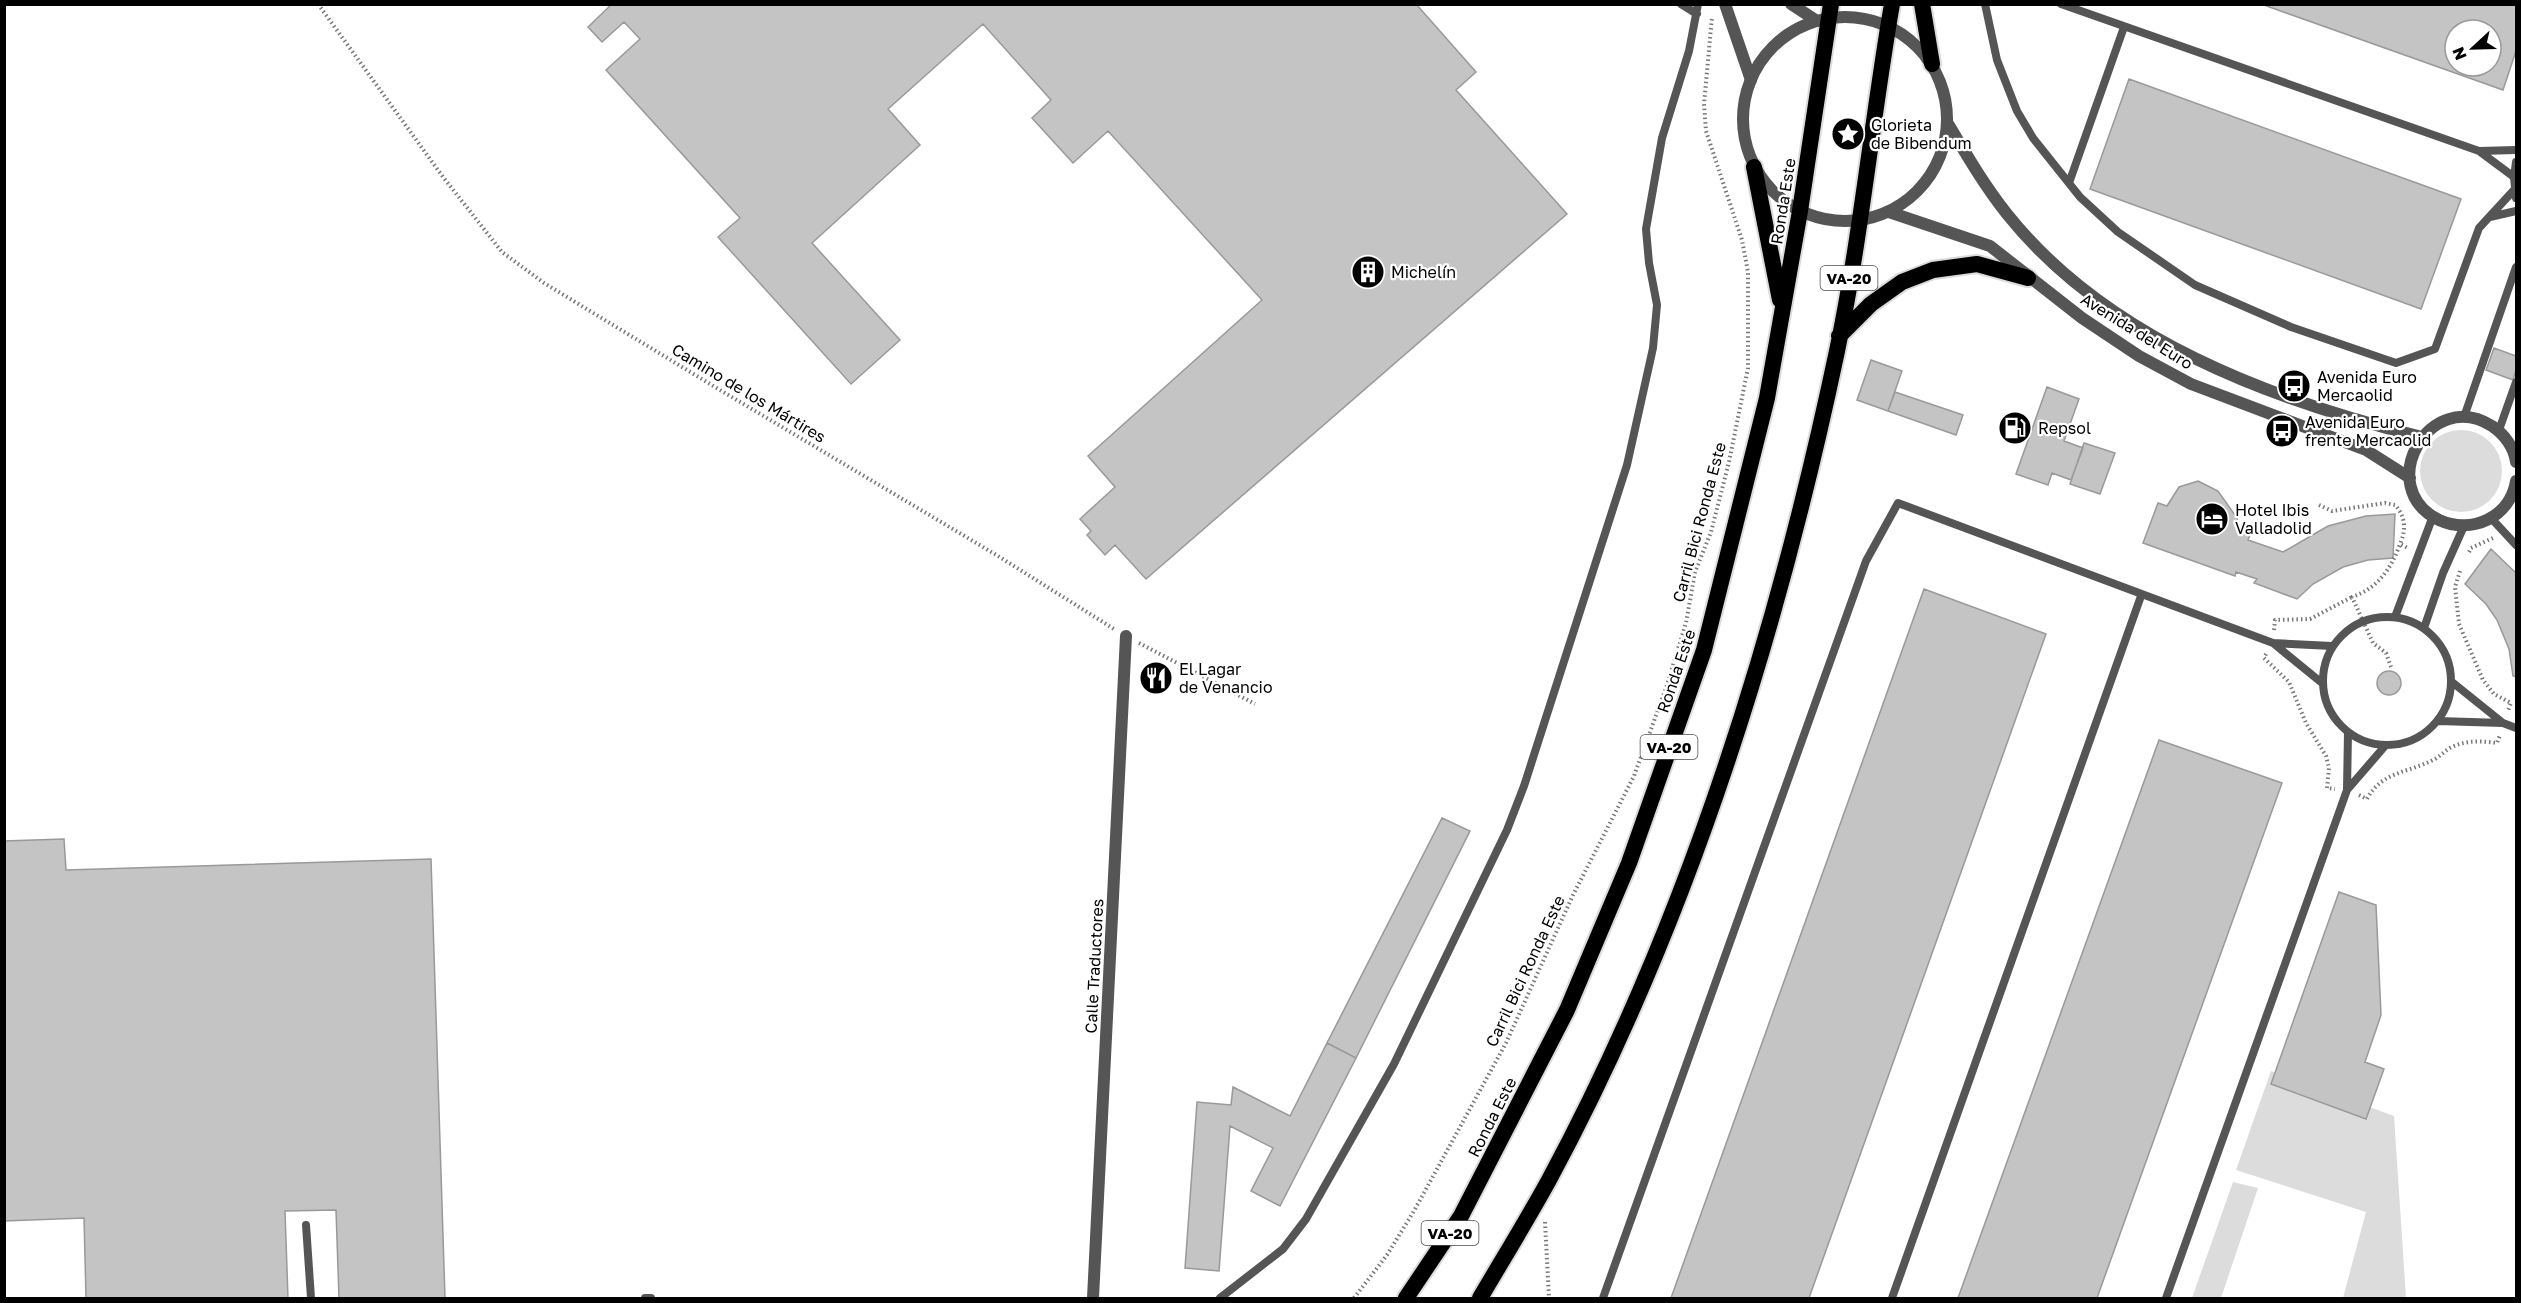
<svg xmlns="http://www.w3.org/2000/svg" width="2521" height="1303" viewBox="0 0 2521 1303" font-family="'Golos Text',sans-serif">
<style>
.green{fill:#dcdcdc}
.building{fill:#c4c4c4;stroke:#999;stroke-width:1.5;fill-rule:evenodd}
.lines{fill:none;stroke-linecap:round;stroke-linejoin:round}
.trunk-casing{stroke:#dbdbdb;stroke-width:20}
.path{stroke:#777;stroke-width:4;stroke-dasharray:1.5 3;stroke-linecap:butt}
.service{stroke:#555;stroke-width:8}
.minor{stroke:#555;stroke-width:12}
.tertiary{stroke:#555;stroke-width:12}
.trunk{stroke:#000;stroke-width:16}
.labels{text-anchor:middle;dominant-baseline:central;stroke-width:4.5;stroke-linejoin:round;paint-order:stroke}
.shield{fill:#fff;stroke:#4c4c4c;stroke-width:1.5}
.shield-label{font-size:15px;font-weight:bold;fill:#000}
.poi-label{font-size:16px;fill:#000;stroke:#fff;text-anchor:start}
.street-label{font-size:16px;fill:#000;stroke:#fff}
</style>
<rect width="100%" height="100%" fill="#fff"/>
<!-- green -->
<path class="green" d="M2420 471a41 41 0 1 1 82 0a41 41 0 1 1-82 0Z
M 2271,1071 L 2394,1116 L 2406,1298 L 2343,1298 L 2366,1212 L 2236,1170 Z
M 2233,1182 L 2258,1188 L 2221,1298 L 2192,1298 Z"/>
<!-- building -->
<path class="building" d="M 612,4 L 1416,4 L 1476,72 L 1456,90 L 1567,214 L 1146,579 L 1115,545 L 1105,555 L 1087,535 L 1091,531 L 1080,519 L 1115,487 L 1088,456 L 1262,300 L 1108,131 L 1073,163 L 1032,118 L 1051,100 L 983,24 L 888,109 L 920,145 L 812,243 L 900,340 L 851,384 L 718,237 L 740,218 L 606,70 L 640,39 L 624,22 L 602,42 L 588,27 Z
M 2261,4 L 2516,4 L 2516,51 L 2503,90 ZM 2455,30 L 2491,30 L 2491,66 L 2455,66 Z
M 2129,79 L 2461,199 L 2421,309 L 2090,189 Z
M 2494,348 L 2516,356 L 2516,370 L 2513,380 L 2486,370 Z
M 1871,360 L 1902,371 L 1888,411 L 1857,400 Z
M 2047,387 L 2079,399 L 2064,441 L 2083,448 L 2071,480 L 2052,473 L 2048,485 L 2016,474 Z
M 1895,392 L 1963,415 L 1956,435 L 1888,411 Z
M 2084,443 L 2115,453 L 2100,494 L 2070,484 Z
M 2198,481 L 2218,491 L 2237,518 L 2239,532 L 2250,535 L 2248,540 L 2283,552 L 2328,526 L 2366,516 L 2395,514 L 2393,558 L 2368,560 L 2343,567 L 2313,584 L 2297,599 L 2254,583 L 2257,579 L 2236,572 L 2235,576 L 2143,543 L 2158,503 L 2167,506 L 2179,487 Z
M 2491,549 L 2516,573 L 2516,677 L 2513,676 L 2509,649 L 2497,620 L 2486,604 L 2465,584 Z
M 1924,589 L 2046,634 L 1809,1298 L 1671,1298 Z
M2377 683a12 12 0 1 1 24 0a12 12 0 1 1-24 0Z
M 2159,740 L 2282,783 L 2097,1298 L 1958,1298 Z
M 1442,818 L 1470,831 L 1356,1058 L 1327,1043 Z
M 64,839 L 66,870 L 431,859 L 445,1298 L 339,1298 L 336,1210 L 285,1211 L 288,1298 L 86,1298 L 84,1218 L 4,1221 L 4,841 Z
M 2339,892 L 2376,905 L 2381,1015 L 2365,1062 L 2384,1069 L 2366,1119 L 2271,1084 Z
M 1327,1043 L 1356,1058 L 1280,1206 L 1251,1191 L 1273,1148 L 1230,1126 L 1219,1271 L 1185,1268 L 1197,1102 L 1231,1105 L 1233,1087 L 1290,1116 Z"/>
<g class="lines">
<!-- trunk casing -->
<g class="trunk-casing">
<path id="trunk" d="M 1922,4 L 1932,64
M 1754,167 L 1780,300
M 1839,336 L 1871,304 L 1902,282 L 1933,270 L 1977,264 L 2028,278
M 1406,1298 L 1461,1216 L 1567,1010 L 1629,863 L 1704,650 L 1767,398 L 1800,211 L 1831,4
M 1480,1298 C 1503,1259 1527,1220 1549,1180 C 1688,922 1777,636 1837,351 C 1861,237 1872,119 1892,4"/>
</g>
<!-- path -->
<path class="path" d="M 318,4 L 443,177 L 502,252 L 544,283 L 710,384 L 998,556 L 1114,629
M 2319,505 L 2332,511 L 2385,503 L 2395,505 C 2406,517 2406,530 2400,544 L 2408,548
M 2469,552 L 2471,548 L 2493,538
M 2460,571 L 2455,587 L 2459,624 L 2483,680 L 2494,694 L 2511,703 L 2508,711
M 2274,630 L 2275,620 L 2310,619 L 2352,597
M 1139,643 L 1255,704
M 2266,654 L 2264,658 L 2289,682 L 2306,723 L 2326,756 L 2329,768 L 2327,788 L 2335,789
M 2391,667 L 2386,653 L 2373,643 L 2352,597 C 2378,588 2391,569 2400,544
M 2359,795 L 2367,799 C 2381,772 2407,773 2433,760 C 2440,757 2445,750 2452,747 C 2466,740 2482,741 2497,743 L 2500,735
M 1545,1222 L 1549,1298
M 1354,1298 L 1387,1255 L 1414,1211 L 1506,1043 L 1573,895 L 1634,776 L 1666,688 L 1686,623 L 1695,572 L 1711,532 L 1729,462 L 1748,368 L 1748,272 L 1742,240 L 1706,131 L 1704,104 L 1712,17"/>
<!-- service -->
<path class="service" d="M 1681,4 L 1697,14
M 1985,4 L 1997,60 L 2017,111 L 2033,138 L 2080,197 L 2118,232 L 2195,285 L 2291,327 L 2396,363 L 2435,349 L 2479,228 L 2514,190
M 2061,4 L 2479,151 L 2514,177
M 2479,151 L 2516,150
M 2516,162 L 2514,177 L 2516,198
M 2069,183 L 2124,27
M 2490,217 L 2516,211
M 2464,417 L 2516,267
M 2499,430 L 2516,382
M 2491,518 L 2516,545
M2323 681a64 64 0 1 1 128 0a64 64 0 1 1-128 0Z
M 2395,617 L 2433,516
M 2424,628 L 2443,573 L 2464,526
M 2273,643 L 2322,683
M 2452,682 L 2503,723
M 2438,721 L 2503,723 L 2516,728
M 2347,790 L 2385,746
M 306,1225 L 311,1298
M 645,1298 L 651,1298
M 1220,1298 L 1283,1249 L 1306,1219 L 1394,1064 L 1507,830 L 1524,786 L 1627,465 L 1653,348 L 1657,305 L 1649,263 L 1646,229 L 1662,138 L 1689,51 L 1698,4
M 1603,1298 L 1866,561 L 1898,503 L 2273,643 L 2332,646
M 1892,1298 L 2141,596
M 2166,1298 L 2347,790 L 2348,733"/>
<!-- minor -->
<path class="minor" d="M 1725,4 L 1751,80
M 1791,4 L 1817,21
M 1093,1298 L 1126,636"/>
<!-- tertiary -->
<path class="tertiary" d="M1743 119a102 102 0 1 1 204 0a102 102 0 1 1-204 0Z
M 1947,122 C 1966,154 1984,185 2007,214 C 2107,339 2271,400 2422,437
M 1889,212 L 1990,246 L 2082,318 L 2139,356 L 2191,384 L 2366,450 L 2410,478
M 2516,462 C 2514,447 2504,434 2492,426 C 2429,386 2373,488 2439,520 C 2472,535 2510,517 2516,481"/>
<!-- trunk -->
<use href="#trunk" class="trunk"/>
</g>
<!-- icons -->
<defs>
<g id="sight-disc" transform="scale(1.725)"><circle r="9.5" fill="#000" stroke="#fff"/><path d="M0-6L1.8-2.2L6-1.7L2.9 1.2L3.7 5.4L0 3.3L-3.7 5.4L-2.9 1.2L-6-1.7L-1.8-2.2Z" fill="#fff"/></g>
<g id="building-disc" transform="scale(1.725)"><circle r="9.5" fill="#000" stroke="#fff"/><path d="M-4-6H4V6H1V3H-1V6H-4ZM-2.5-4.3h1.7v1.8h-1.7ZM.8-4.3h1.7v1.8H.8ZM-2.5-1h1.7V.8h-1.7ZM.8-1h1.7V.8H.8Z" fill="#fff"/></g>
<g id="bus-disc" transform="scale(1.725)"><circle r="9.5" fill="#000" stroke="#fff"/><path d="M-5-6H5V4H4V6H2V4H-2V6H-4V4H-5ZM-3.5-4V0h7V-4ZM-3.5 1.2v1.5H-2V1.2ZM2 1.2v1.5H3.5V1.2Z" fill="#fff"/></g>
<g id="fuel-disc" transform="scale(1.725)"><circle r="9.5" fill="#000" stroke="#fff"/><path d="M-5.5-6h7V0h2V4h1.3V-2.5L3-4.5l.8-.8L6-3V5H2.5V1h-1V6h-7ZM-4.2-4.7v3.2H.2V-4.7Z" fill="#fff"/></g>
<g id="hotel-disc" transform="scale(1.725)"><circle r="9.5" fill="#000" stroke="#fff"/><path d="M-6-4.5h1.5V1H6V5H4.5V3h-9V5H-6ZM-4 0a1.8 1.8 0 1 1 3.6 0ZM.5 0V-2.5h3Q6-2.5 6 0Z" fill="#fff"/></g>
<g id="restaurant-disc" transform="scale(1.725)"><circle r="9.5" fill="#000" stroke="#fff"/><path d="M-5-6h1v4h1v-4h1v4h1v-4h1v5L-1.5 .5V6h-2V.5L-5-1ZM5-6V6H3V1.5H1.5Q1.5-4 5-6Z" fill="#fff"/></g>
</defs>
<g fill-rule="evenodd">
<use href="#sight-disc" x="1848" y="134"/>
<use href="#building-disc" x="1368" y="272"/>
<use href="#bus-disc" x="2294" y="386"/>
<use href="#fuel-disc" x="2015" y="428"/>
<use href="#bus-disc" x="2282" y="431"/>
<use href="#hotel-disc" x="2212" y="519"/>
<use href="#restaurant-disc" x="1156" y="678"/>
</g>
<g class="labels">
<!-- shield labels -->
<g class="shield">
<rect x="1820.5" y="266" width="57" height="24" rx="4.5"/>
<rect x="1640.5" y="735" width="57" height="24" rx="4.5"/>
<rect x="1421.5" y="1221" width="57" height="24" rx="4.5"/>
</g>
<g class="shield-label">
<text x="1849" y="278">VA-20</text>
<text x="1669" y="747">VA-20</text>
<text x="1450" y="1233">VA-20</text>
</g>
<!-- poi labels -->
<g class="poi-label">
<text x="1871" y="125">Glorieta<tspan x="1871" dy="18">de Bibendum</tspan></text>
<text x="1391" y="272">Michelín</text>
<text x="2317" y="377">Avenida Euro<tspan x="2317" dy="18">Mercaolid</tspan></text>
<text x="2305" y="422">Avenida Euro<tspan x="2305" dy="18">frente Mercaolid</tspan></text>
<text x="2038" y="428">Repsol</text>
<text x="2235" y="510">Hotel Ibis<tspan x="2235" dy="18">Valladolid</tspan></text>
<text x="1179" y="669">El Lagar<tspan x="1179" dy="18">de Venancio</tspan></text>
</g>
<!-- street labels -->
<g class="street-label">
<text transform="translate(1783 201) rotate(-81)">Ronda Este</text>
<text transform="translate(2137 331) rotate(32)">Avenida del Euro</text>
<text transform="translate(749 393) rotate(31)">Camino de los Mártires</text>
<text transform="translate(1699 522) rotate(-75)">Carril Bici Ronda Este</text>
<text transform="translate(1676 671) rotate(-71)">Ronda Este</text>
<text transform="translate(1094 966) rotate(-87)">Calle Traductores</text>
<text transform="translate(1525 971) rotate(-65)">Carril Bici Ronda Este</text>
<text transform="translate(1492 1117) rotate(-63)">Ronda Este</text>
</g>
</g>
<!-- border -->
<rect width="2521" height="1303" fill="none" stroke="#000000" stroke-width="12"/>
<!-- north arrow -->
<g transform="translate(2473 48) rotate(248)"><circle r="28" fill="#ffffff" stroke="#999999" stroke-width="1.5"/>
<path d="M0-4.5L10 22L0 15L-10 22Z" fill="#000000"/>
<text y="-9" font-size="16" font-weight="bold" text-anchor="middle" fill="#000000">N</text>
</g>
</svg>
